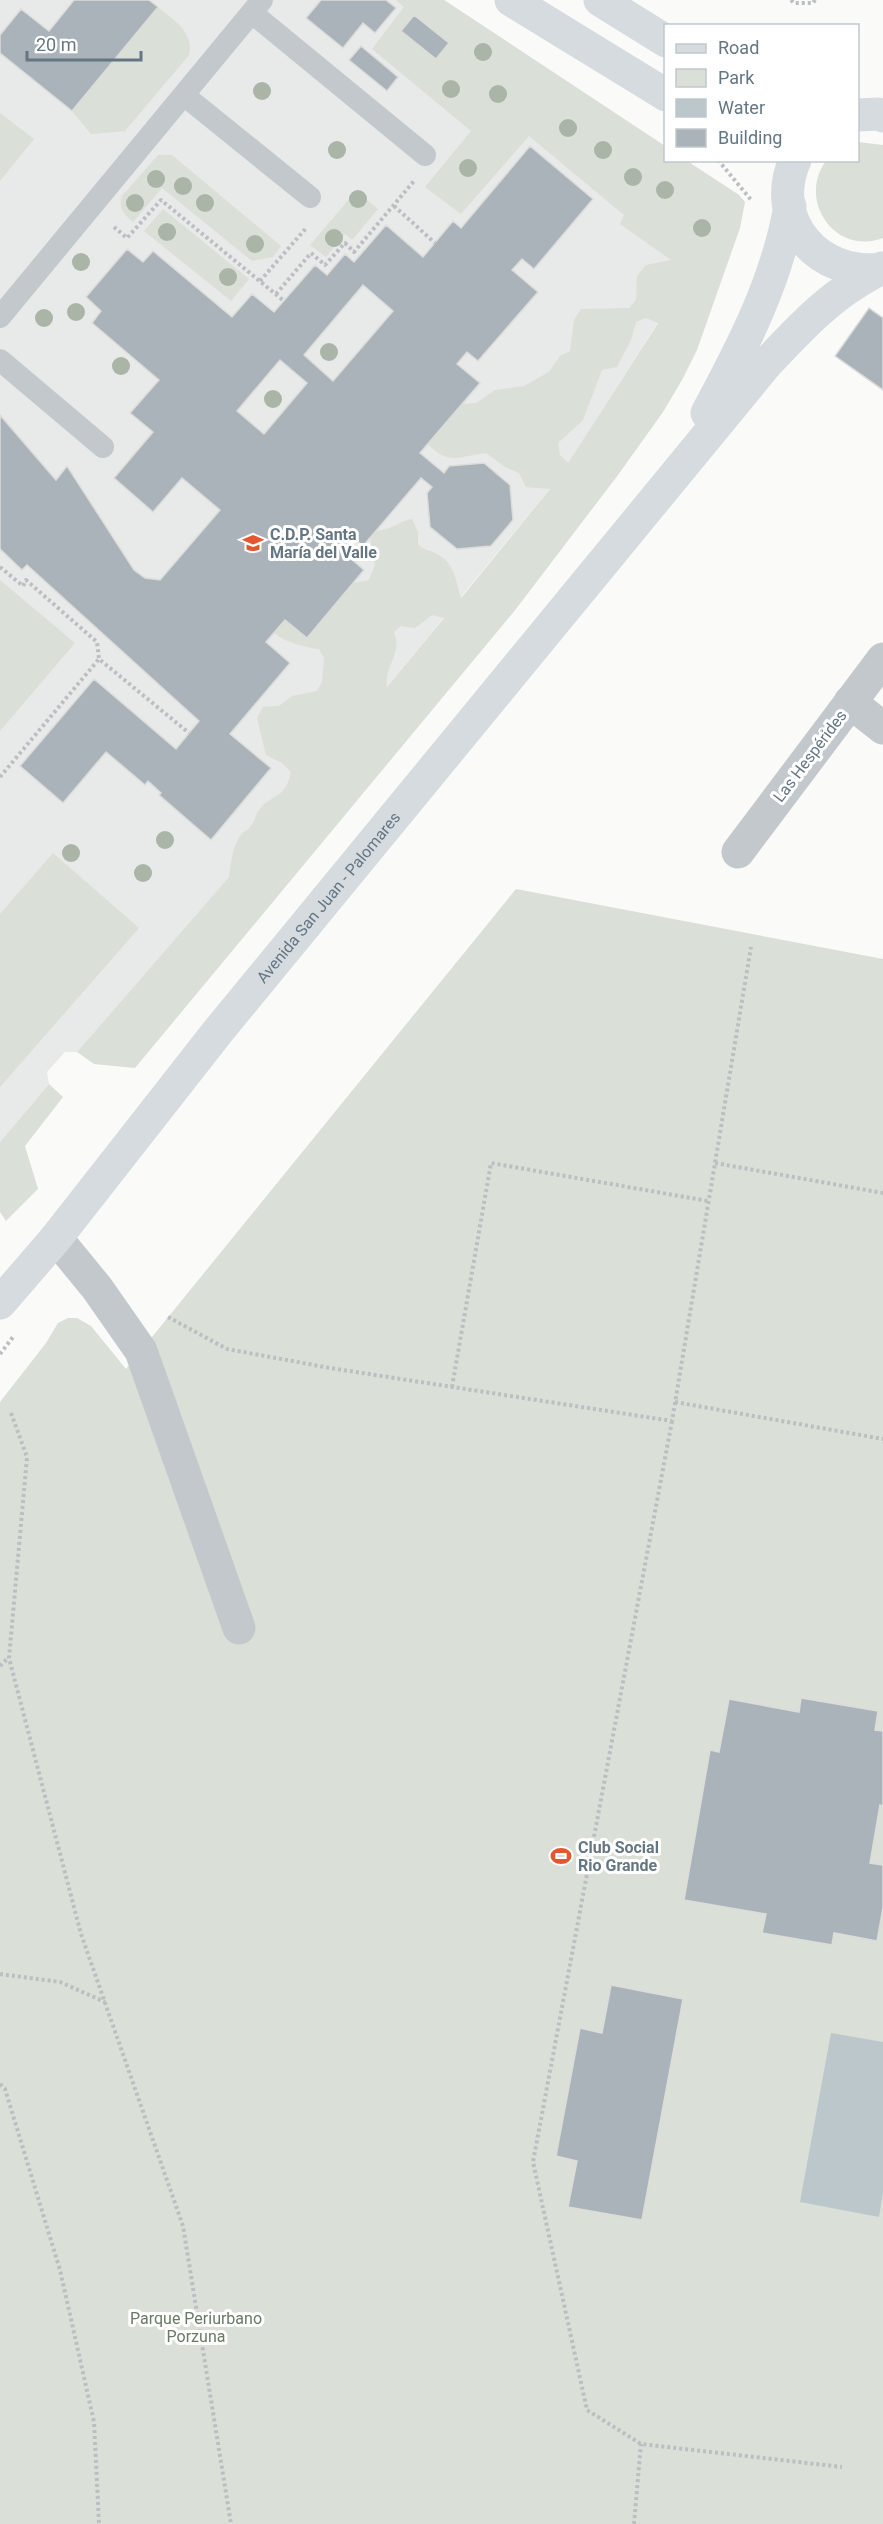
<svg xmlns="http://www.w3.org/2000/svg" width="883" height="2524" viewBox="0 0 883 2524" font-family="Roboto,sans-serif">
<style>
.built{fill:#e8e9e9}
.green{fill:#dadfd7;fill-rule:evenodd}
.water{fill:#bbc7cb}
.building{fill:#aab3b9;stroke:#dcdcda;stroke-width:1.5;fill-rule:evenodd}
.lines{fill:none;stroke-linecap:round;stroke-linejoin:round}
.path{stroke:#bbbfc2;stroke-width:4;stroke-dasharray:3 3;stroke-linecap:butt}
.lane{stroke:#c3c8cc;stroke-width:22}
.street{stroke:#c3c8cc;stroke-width:33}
.secondary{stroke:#d6dbdf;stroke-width:33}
.tree{fill:#aab4a7}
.labels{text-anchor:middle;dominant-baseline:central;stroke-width:6;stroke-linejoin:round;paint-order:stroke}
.poi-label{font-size:16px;font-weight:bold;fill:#657683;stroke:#fff;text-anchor:start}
.street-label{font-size:16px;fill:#657683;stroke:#fff}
.park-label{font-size:16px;fill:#687a64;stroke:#fff}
</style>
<rect width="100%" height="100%" fill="#fafaf8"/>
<!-- built -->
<path class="built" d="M 0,0 L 444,0 L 665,146 L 666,160 L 687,161 L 739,195 L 558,479 L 252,851 L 77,1052 L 65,1052 L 47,1072 L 49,1084 L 0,1142 Z"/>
<!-- green -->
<path class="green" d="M 396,0 L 444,0 L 665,146 L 666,160 L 687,161 L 739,195 L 745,202 L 740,228 L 697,350 L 682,380 L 663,412 L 618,475 L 516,609 L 135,1068 L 94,1064 L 77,1052 L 229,877 C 231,863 232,848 240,836 C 243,832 248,830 251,826 C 255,822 255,814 259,810 C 274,792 285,800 291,772 L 282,763 L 266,755 L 257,718 L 263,707 L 279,706 L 292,696 L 317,691 L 322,682 L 324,658 L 319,649 C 306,648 285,642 274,633 L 285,620 L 307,638 L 353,583 L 369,580 L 375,565 L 370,538 L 376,531 C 394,529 397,522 412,519 L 418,532 L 418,544 C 424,551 428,549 435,553 C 456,563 455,580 461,598 L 550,489 L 526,487 L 519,473 L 505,467 L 486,453 C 459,456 449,466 428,444 L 462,404 L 476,403 L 495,390 L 524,386 L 549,372 L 560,356 L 570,351 L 574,320 L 581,309 L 629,308 L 636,300 L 637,276 L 646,265 L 671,260 L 620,224 L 624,215 L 529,136 L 461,214 L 425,187 L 471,131 L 372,49 L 404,7 ZM 646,318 L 658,323 L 568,463 L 560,455 L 558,443 L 583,420 L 602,370 L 617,367 L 631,340 L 636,322 ZM 432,615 L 444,618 L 387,687 C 384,664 403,655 394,632 L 401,626 L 415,628 Z
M 158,7 C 174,21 194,31 189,55 L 125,131 L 91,134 L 72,111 Z
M 0,113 L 34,139 L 0,181 Z
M 858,142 L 883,145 L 883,238 C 835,256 797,200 826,161 L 858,160 Z
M 158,155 L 172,155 L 281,246 L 273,257 L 252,261 L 162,188 L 133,222 C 124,214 118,209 122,196 Z
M 356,191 L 378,209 L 352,240 L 345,234 L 326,257 L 310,245 Z
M 163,209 L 249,279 L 231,301 L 144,231 Z
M 0,580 L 75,643 L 0,731 Z
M 53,853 L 139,928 L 0,1087 L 0,914 Z
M 516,889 L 883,959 L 883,2524 L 0,2524 L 0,1402 L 46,1343 L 58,1323 L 68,1318 L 77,1318 L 91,1326 L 126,1369 Z
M 49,1084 L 63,1097 L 25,1146 L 38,1189 L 6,1221 L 0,1212 L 0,1142 Z"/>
<!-- water -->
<path class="water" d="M 831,2033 L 883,2042 L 883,2192 L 879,2217 L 800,2202 Z"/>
<!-- building -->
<path class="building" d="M 74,0 L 149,0 L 158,7 L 72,111 L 0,53 L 0,35 L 21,9 L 49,31 Z
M 321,0 L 386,0 L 396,8 L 375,33 L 363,23 L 343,48 L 306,18 Z
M 414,15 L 449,43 L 436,59 L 401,31 Z
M 361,46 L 398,77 L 387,91 L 349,60 Z
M 530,146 L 593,199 L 534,269 L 522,259 L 512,270 L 538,292 L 478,361 L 467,352 L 457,364 L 480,383 L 420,453 L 444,473 L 449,466 L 484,463 L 510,485 L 513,520 L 491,546 L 457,549 L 430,527 L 427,493 L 432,487 L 421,478 L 363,546 L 352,537 L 341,550 L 364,570 L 307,638 L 285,620 L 266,642 L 290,663 L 230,734 L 271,768 L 211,840 L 159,795 L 161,793 L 148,781 L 145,785 L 106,752 L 63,803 L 20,766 L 94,679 L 176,749 L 199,721 L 27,565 L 22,570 L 0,549 L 0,415 L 56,480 L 67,466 L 134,570 L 145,578 L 160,580 L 220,510 L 182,478 L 153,512 L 114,478 L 153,432 L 130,413 L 159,380 L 92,323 L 101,311 L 86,297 L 127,249 L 143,262 L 153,251 L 232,317 L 252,294 L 274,312 L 315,265 L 327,275 L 345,254 L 354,262 L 386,225 L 423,257 L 453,221 L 461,228 ZM 363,285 L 393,311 L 333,381 L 304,355 ZM 280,360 L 307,383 L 264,434 L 237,411 Z
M 869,308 L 883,318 L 883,390 L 835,356 Z
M 801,1698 L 878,1711 L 875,1730 L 883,1731 L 883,1806 L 880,1805 L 870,1863 L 883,1865 L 883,1908 L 877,1941 L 834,1933 L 832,1945 L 762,1933 L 766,1914 L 684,1900 L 710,1750 L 719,1752 L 729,1699 L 799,1712 Z
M 611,1985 L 683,1999 L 642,2220 L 568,2207 L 577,2161 L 556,2156 L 580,2028 L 602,2033 Z"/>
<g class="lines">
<!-- path -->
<path class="path" d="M 791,0 L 794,3 L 813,3 L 815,0
M 718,160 L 752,201
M 394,206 L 435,243
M 114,227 L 127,238 L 161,200 L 284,301
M 260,281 L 307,227
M 276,294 L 311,253 L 325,265 L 345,243 L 354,252 L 414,181
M 0,567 L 23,586 L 26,580 L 97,642 L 99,659
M 0,777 L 99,659 L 189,733
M 715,1163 L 883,1193
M 168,1317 L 227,1349 L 330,1368 L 672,1421 L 751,947
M 0,1354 L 13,1337
M 452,1387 L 491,1163 L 708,1201
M 675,1402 L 883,1439
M 11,1413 L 27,1457 L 9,1658 L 81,1934 L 183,2226 L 231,2524
M 672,1421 L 533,2162 L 587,2410 L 641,2444 L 842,2467
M 0,1666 L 8,1658
M 0,1974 L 60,1982 L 105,2002
M 0,2084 L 5,2089 L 60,2270 L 94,2422 L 99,2524
M 634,2524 L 641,2444"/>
<!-- lane -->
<path class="lane" d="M 252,13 L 425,155
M 185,96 L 310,197
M 0,317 L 262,0
M 0,360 L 103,447"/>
<!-- street -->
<path class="street" d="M 850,702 L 883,728
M 738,852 L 883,659
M 56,1238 L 97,1288 L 141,1351 L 239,1628"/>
<!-- secondary -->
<g class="secondary">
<path d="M 511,0 L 666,95"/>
<path d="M 600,0 L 666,41"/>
<path d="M 858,115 L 878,114 L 883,116"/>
<path d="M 795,160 C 768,221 819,277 881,269"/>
<path d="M 707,413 C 743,346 777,281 790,206"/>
<path id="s1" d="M 0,1303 L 56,1238 L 219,1030 L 767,363 C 804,324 832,293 882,268"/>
</g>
</g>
<!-- trees -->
<g class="tree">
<circle cx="483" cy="52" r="9"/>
<circle cx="451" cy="89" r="9"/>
<circle cx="262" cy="91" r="9"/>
<circle cx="498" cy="94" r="9"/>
<circle cx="568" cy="128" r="9"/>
<circle cx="337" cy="150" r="9"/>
<circle cx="603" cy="150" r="9"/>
<circle cx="468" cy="168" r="9"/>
<circle cx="633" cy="177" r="9"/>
<circle cx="156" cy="179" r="9"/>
<circle cx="183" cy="186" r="9"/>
<circle cx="665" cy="190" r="9"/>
<circle cx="358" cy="199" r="9"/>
<circle cx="135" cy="203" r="9"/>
<circle cx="205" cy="203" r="9"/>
<circle cx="702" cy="228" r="9"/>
<circle cx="167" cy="232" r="9"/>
<circle cx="334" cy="238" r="9"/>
<circle cx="255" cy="244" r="9"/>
<circle cx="81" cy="262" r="9"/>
<circle cx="228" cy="277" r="9"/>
<circle cx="76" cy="312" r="9"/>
<circle cx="44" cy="318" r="9"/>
<circle cx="329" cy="352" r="9"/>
<circle cx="121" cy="366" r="9"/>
<circle cx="273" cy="399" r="9"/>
<circle cx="165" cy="840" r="9"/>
<circle cx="71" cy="853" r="9"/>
<circle cx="143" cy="873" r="9"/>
</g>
<!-- icons -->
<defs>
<g id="school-bare" transform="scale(1.62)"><path d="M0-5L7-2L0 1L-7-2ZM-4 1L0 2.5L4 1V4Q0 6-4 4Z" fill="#e4572e" stroke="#fff" stroke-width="2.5" paint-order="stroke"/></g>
<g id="stadium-bare" transform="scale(1.62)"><path d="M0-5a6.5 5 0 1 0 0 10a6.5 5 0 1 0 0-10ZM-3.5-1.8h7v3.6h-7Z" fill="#e4572e" stroke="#fff" stroke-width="2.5" paint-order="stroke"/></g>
</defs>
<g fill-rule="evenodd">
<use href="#school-bare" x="253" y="543"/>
<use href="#stadium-bare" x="561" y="1856"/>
</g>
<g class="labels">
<!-- poi labels -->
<g class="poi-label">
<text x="270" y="534">C.D.P. Santa<tspan x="270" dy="18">María del Valle</tspan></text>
<text x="578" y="1847">Club Social<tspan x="578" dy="18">Rio Grande</tspan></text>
</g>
<!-- street labels -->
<g class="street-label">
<text transform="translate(810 756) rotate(-53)">Las Hespérides</text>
<text stroke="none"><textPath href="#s1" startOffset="522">Avenida San Juan - Palomares</textPath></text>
</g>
<!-- park labels -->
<g class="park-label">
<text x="196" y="2318">Parque Periurbano<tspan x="196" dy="18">Porzuna</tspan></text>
</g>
</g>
<!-- legend -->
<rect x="664" y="24" width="195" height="138" fill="#ffffff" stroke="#c1c8cd" stroke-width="1.5"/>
<rect x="676" y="44" width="30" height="9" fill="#d6dbdf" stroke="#c1c8cd" stroke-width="1.5"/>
<text x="718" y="54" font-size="18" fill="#657683">Road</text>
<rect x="676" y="69" width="30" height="18" fill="#dadfd7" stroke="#c1c8cd" stroke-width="1.5"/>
<text x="718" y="84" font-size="18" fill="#657683">Park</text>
<rect x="676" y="99" width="30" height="18" fill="#bbc7cb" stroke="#c1c8cd" stroke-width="1.5"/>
<text x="718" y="114" font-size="18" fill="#657683">Water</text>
<rect x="676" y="129" width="30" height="18" fill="#aab3b9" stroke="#c1c8cd" stroke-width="1.5"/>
<text x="718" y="144" font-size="18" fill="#657683">Building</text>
<!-- scale -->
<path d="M27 51v9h114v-9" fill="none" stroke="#657683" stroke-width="3"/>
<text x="36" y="51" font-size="18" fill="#657683" stroke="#ffffff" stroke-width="4.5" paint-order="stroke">20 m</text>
</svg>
